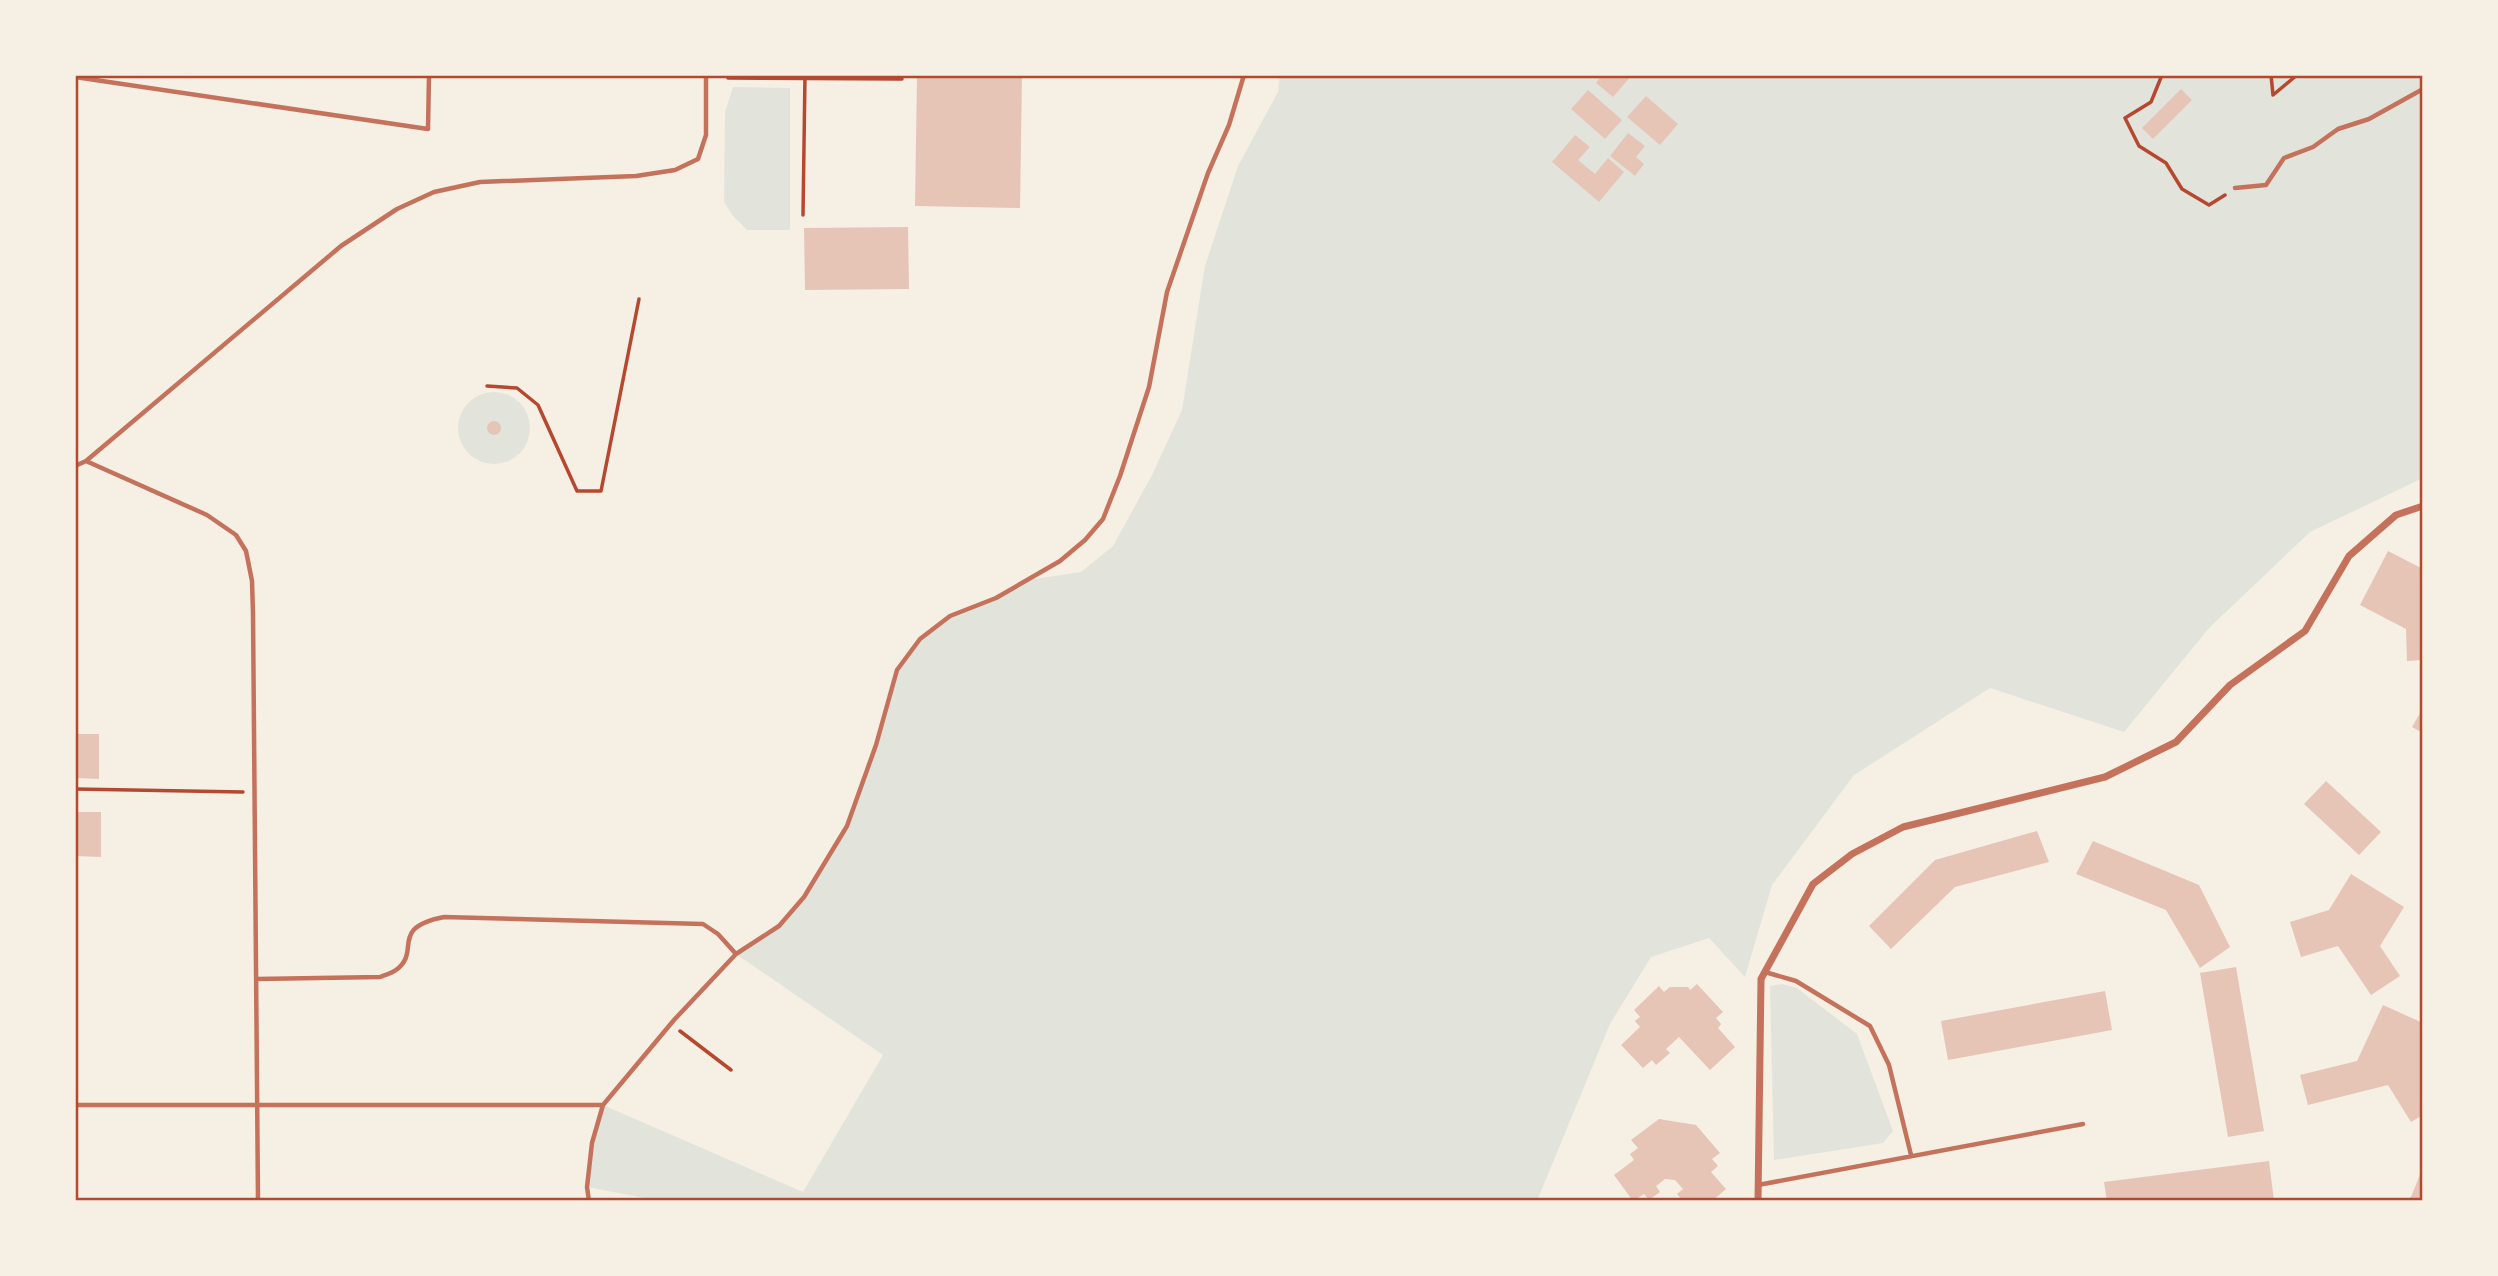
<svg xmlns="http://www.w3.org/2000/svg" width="2498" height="1276" viewBox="0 0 2498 1276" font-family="Roboto,sans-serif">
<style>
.green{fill:#e2e4dc}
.building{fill:#e6c5b7}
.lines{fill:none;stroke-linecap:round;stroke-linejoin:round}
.path{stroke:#b5482f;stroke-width:3.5}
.service{stroke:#c5725c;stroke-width:4.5}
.minor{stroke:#c5725c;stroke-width:7}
.neatline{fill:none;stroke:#b5482f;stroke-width:2.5}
</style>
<rect width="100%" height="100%" fill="#f6efe4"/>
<!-- green -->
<path class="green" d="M 1280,75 L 2423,75 L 2423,478 L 2310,532 L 2209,628 L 2124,732 L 1990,688 L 1854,775 L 1772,885 L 1745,977 L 1709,938 L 1651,957 L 1610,1024 L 1537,1201 L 660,1201 L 587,1187 L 592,1143 L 603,1105 L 803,1192 L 883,1055 L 736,954 L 779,926 L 804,897 L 847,826 L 864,783 L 897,670 L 920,639 L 950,616 L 996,598 L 1028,580 L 1081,572 L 1113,546 L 1152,475 L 1182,410 L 1205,266 L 1238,166 L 1278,92 Z
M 733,87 L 790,88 L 790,230 L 747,230 L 733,216 L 724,202 L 725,112 Z
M458 428a36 36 0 1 1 72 0a36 36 0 1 1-72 0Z
M 1782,984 L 1797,988 L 1857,1034 L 1893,1131 L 1883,1143 L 1774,1160 L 1770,986 Z"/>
<!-- building -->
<path class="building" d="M 917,75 L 1022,75 L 1020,208 L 915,206 Z
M 1602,75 L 1632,75 L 1613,97 L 1596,83 Z
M 2181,89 L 2192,100 L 2153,139 L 2142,128 Z
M 1588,90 L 1622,120 L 1605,139 L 1571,109 Z
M 1646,96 L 1678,124 L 1660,145 L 1627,117 Z
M 1628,133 L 1645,146 L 1636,157 L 1644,164 L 1635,176 L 1610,156 Z
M 1575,135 L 1590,147 L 1578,160 L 1595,174 L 1608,158 L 1624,172 L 1599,202 L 1552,162 Z
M 908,227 L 909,289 L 805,290 L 804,228 Z
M487 428a7 7 0 1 1 14 0a7 7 0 1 1-14 0Z
M 2388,551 L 2423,569 L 2423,660 L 2407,661 L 2406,629 L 2360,605 Z
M 2423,708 L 2423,733 L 2412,727 Z
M 75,734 L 99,734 L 99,779 L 75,778 Z
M 2326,781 L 2381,832 L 2359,855 L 2304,804 Z
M 75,812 L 101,812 L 101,857 L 75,856 Z
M 2037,831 L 2049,862 L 1955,887 L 1891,949 L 1869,926 L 1935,860 Z
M 2093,841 L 2199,885 L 2230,947 L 2200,968 L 2166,910 L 2076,874 Z
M 2351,874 L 2404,907 L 2380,946 L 2400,976 L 2371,995 L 2338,946 L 2301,957 L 2290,922 L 2329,910 Z
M 2236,967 L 2264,1131 L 2228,1137 L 2200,973 Z
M 1697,984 L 1723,1012 L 1716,1018 L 1721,1024 L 1718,1028 L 1735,1047 L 1710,1070 L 1679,1037 L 1666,1049 L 1670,1053 L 1656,1065 L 1652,1060 L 1643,1068 L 1621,1045 L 1640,1027 L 1635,1021 L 1640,1017 L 1634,1010 L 1659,986 L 1664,992 L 1670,987 L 1688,987 L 1690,990 Z
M 2105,991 L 2112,1030 L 1948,1060 L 1941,1021 Z
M 2383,1005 L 2423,1023 L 2423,1115 L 2411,1122 L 2388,1085 L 2308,1105 L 2300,1075 L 2357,1061 Z
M 1659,1119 L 1696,1125 L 1720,1153 L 1712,1159 L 1718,1166 L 1711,1172 L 1726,1189 L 1712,1201 L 1683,1201 L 1677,1194 L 1683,1189 L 1675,1180 L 1665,1179 L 1656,1186 L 1660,1192 L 1649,1200 L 1644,1194 L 1633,1201 L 1614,1175 L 1634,1160 L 1630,1154 L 1638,1148 L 1631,1140 Z
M 2269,1161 L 2274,1201 L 2107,1201 L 2104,1182 Z
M 2423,1167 L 2423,1201 L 2402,1201 L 2411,1197 Z"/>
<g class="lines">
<!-- path -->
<path class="path" d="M 2162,75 L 2151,102 L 2125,118 L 2139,146 L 2166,163 L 2182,189 L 2209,205 L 2225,195
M 2271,75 L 2273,95 L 2297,75
M 728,78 L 902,79
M 803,215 L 805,75
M 487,386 L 517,388 L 538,405 L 577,491 L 601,491 L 639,299
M 75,789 L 243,792
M 680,1031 L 731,1070"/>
<!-- service -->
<path class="service" d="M 75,77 L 428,129 L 429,75
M 2235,188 L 2266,185 L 2284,158 L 2313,147 L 2338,129 L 2369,119 L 2423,89
M 86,461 L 207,515 L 236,535 L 246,551 L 252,581 L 253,613 L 258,1201
M 75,466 L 86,461 L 341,246 L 397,209 L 434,192 L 480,182 L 636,176 L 675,170 L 698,159 L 706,135 L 706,75
M 1765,972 L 1796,981 L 1870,1026 L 1889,1065 L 1911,1155
M 256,979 L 380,977 C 385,975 392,973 396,970 C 422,951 388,928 444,917 L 703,924 L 718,934 L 736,954
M 75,1105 L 603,1105
M 1758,1185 L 2083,1124
M 589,1201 L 587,1187 L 592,1143 L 603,1105 L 674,1020 L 736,954 L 779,926 L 804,897 L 847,826 L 876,745 L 897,670 L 920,639 L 950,616 L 996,598 L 1060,561 L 1085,540 L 1103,519 L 1120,476 L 1149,387 L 1167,292 L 1208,173 L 1229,125 L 1244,75"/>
<!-- minor -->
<path class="minor" d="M 1758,1201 L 1761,979 L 1813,884 L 1852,854 L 1903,827 L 2105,777 L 2176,742 L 2230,685 L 2305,631 L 2349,556 L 2396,515 L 2423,506"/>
</g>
<!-- border -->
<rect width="2498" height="1276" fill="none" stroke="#f6efe4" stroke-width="154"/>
<rect x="77" y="77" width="2344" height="1122" class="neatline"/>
</svg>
